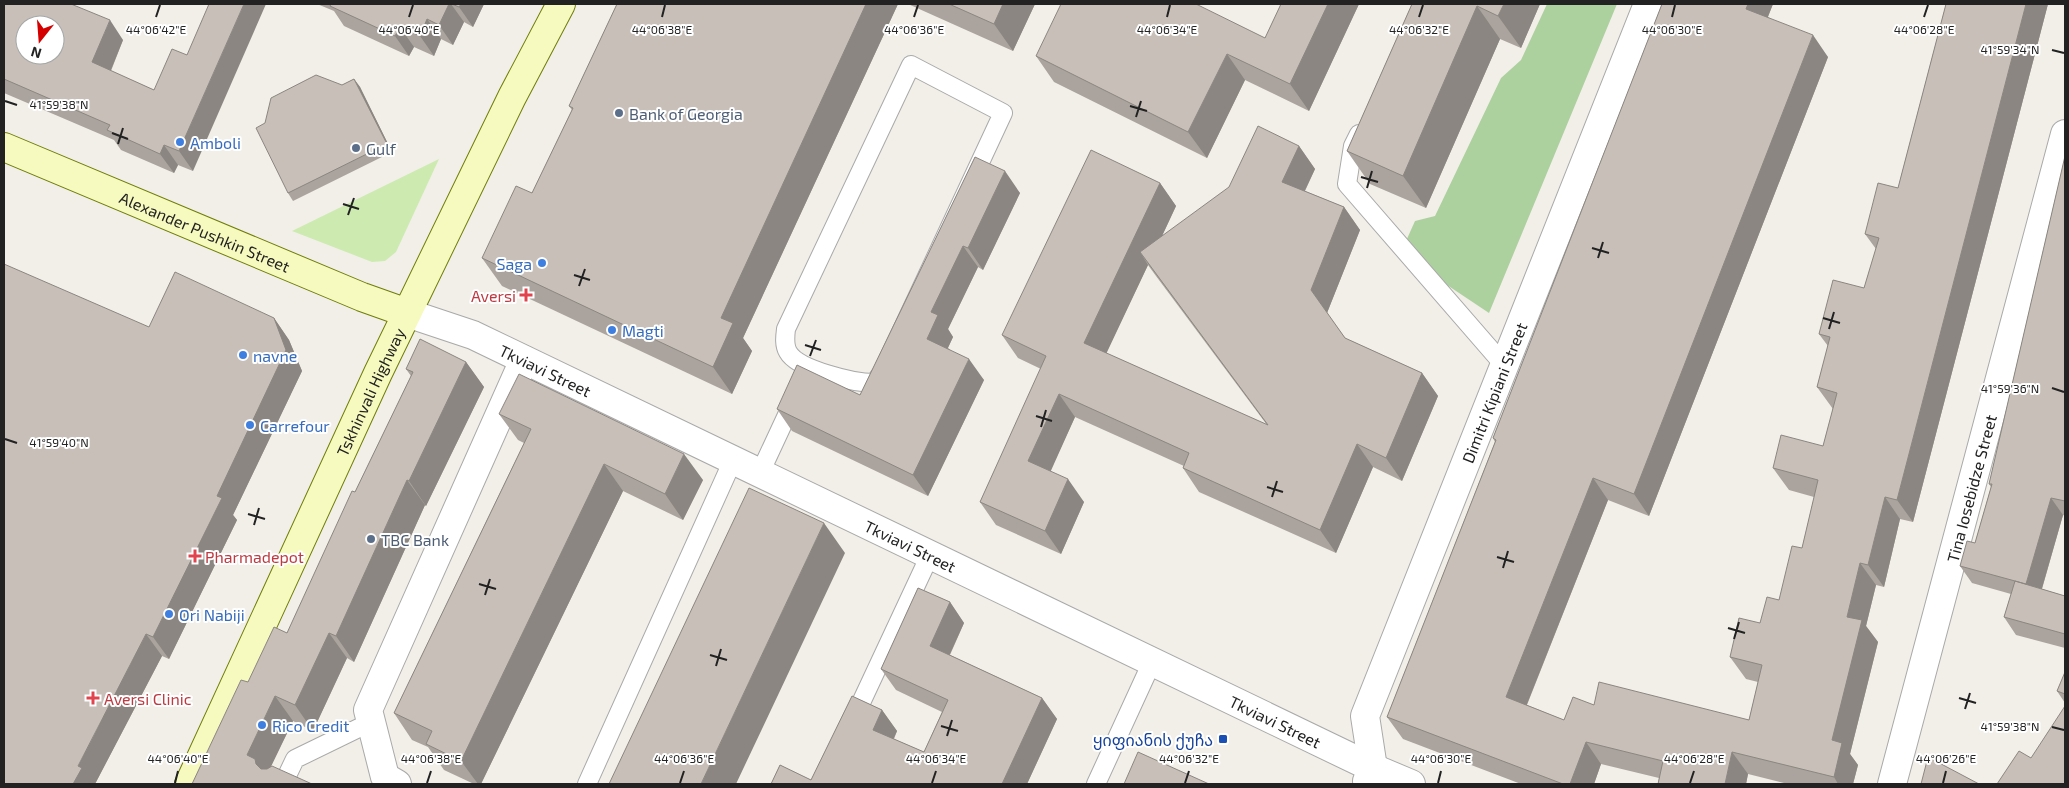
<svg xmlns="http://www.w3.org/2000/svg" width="2069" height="788" viewBox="0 0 2069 788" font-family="'Exo 2','Noto Sans Georgian',sans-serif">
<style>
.grass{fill:#cdebb0}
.forest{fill:#add19e}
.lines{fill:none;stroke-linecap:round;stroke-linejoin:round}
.service-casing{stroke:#a9a9a9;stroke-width:20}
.minor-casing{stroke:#a9a9a9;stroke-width:30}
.secondary-casing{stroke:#707d05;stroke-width:30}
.service{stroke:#fff;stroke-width:18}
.minor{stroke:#fff;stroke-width:28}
.secondary{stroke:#f7fabf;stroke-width:28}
.wall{fill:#aba49e;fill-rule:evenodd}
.shaded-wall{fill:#8b8681}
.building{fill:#c7bfb8;stroke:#8b8681;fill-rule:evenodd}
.ticks{fill:none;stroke:#222;stroke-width:2}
.service-dot{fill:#5c6f8a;stroke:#fff;stroke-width:2}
.shop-dot{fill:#3f7fe0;stroke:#fff;stroke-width:2}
.health-dot{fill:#e0444e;stroke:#fff;stroke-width:2}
.transit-dot{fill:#1a4fb4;stroke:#fff;stroke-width:2}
.labels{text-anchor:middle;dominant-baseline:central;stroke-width:4;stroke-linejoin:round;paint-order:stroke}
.service-label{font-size:16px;fill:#4e5e75;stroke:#fff;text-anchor:start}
.shop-label{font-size:16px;fill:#366cbe;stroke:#fff;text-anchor:start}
.street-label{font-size:16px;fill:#222;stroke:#fff}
.health-label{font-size:16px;fill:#be3a42;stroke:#fff;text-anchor:start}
.transit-label{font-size:16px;fill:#164399;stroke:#fff;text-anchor:end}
.ticks-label{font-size:12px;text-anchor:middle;fill:#222;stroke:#fff;stroke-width:4;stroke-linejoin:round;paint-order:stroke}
</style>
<rect width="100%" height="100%" fill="#f2efe9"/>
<!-- grass -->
<path class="grass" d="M 439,159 L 396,252 L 385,261 L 372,262 L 292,231 Z"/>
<!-- forest -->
<path class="forest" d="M 1547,4 L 1617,4 L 1489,313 L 1447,285 L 1406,241 L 1415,221 L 1435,216 L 1501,78 L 1521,60 Z"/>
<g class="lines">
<!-- service casing -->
<g class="service-casing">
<path id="service" d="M 911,65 L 1003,113 L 882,373 L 874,383 C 855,383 798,370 788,352 C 784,345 785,337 786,329 Z
M 1359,134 L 1353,146 L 1347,184 L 1504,365
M 760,473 L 794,400
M 852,722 L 930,555
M 283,784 L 295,759 L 371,722
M 587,784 L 733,460
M 1096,784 L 1152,662"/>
</g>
<!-- minor casing -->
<g class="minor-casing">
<g id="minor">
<path id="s1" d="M 407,313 L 473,335 L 1373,768 L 1411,784"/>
<path id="s2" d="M 1367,781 L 1373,768 L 1365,716 L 1648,4"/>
<path d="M 397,784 L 385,777 L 368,710 L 524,360"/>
<path id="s3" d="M 1892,784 L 2065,134"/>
</g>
</g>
<!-- secondary casing -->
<g class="secondary-casing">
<g id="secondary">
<path id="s4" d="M 4,147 L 362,297 L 407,313"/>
<path id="s5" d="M 189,784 L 378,373 L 512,97 L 561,4"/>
</g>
</g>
<!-- service -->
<use href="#service" class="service"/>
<!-- minor -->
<use href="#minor" class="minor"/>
<!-- secondary -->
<use href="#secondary" class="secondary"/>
</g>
<!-- wall -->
<path class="wall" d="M 4,4 L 123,40 L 111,71 L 154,90 L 187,55 L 193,171 L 178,165 L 174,173 L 121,150 L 114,140 L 4,93 Z
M 317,4 L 484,4 L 473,27 L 464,22 L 453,45 L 441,39 L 434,56 L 414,47 L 409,56 L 344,26 L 334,11 Z
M 617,4 L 898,4 L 743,338 L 752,351 L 732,394 L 502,286 L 482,258 L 532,193 L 572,110 L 569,106 Z
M 908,4 L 1035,4 L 1013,51 Z
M 1281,4 L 1359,4 L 1309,111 L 1245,80 L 1207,158 L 1054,82 L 1036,56 L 1265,38 Z
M 1412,4 L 1540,4 L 1521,48 L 1500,39 L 1426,208 L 1370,184 L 1347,151 Z
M 1662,4 L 1773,4 L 1768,17 L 1828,57 L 1649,516 L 1608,500 L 1527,705 L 1564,720 L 1594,705 L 1749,720 L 1758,682 L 1746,679 L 1730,657 L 1760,623 L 1779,600 L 1802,548 L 1814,497 L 1789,490 L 1773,468 L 1823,446 L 1833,409 L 1817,387 L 1828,346 L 1819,334 L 1864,288 L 1876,249 L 1865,234 L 1898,188 L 1946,4 L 2048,4 L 1913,522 L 1900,519 L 1884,587 L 1876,585 L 1866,626 L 1878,642 L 1850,754 L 1858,765 L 1853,784 L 1788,784 L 1748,774 L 1746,784 L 1658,784 L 1659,778 L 1601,764 L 1594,784 L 1521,784 L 1403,739 L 1387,717 L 1495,442 L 1493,438 Z
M 354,79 L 360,87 L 392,152 L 293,201 L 288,193 L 342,85 Z
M 1299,146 L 1315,169 L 1305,191 L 1344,207 L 1360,230 L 1327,313 L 1345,338 L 1422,373 L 1438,396 L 1402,481 L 1373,467 L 1336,553 L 1199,492 L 1183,468 L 1184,466 L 1075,417 L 1050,471 L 1084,502 L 1061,554 L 996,525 L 980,502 L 1041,369 L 1018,358 L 1002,335 L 1160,183 L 1176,206 L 1162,236 ZM 1148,265 L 1156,276 L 1267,425 L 1106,353 Z
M 2065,156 L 2065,516 L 2063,515 L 2042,589 L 2065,596 L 2065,648 L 2016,635 L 2004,617 L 2011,594 L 1972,583 L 1960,566 L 1975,543 L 1991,487 L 1989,484 Z
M 975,157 L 1020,193 L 983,270 L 978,267 L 948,329 L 953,337 L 948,348 L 984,380 L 928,496 L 792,431 L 777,409 L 860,395 Z
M 274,318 L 289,340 L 302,371 L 233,515 L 237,520 L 169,659 L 162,656 L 95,784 L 149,327 Z
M 466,362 L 484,387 L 426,506 L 425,505 L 354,662 L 347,658 L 313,731 L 293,721 L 270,767 L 312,784 L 192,784 L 248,682 L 287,633 L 411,376 L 406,369 Z
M 499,414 L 703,480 L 683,520 L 623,491 L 481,784 L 474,784 L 444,770 L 428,747 L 412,740 L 394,713 L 524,443 L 518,440 Z
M 918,588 L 950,602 L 964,623 L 950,655 L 1042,698 L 1057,719 L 1027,784 L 771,784 L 780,765 L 811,780 L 852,696 L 882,710 L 897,731 L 894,739 L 924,752 L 942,712 L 896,690 L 881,669 Z
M 2065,672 L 2065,703 L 2057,691 Z"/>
<!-- shaded-wall -->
<path class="shaded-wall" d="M 244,4 L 266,4 L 193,171 L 179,151 Z
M 449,4 L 451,4 L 464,22 L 453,45 L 439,25 Z
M 461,4 L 484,4 L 473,27 L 459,7 Z
M 866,4 L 898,4 L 743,338 L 752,351 L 732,394 L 713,367 L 721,318 Z
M 1003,4 L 1035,4 L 1013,51 L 994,24 Z
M 1328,4 L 1359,4 L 1309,111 L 1290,84 Z
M 1504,4 L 1540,4 L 1521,48 L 1498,16 Z
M 1748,4 L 1773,4 L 1762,31 L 1746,9 Z
M 2026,4 L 2048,4 L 1913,522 L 1897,500 Z
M 1477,6 L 1500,39 L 1426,208 L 1403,176 Z
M 427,19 L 441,39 L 434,56 L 420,36 Z
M 110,20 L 123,40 L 106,82 L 92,62 Z
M 400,27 L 414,47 L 409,56 L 395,36 Z
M 1813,35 L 1828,57 L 1649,516 L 1634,494 Z
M 1227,54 L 1245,80 L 1207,158 L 1188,132 Z
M 354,79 L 360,87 L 392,152 L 387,144 Z
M 164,145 L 178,165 L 174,173 L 160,154 Z
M 1299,146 L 1315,169 L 1298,205 L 1282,182 Z
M 1005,171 L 1020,193 L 983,270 L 968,248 Z
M 1160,183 L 1176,206 L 1149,264 L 1140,252 L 1148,265 L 1100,367 L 1084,343 Z
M 1344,207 L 1360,230 L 1327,313 L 1311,290 Z
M 963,246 L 978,267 L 948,329 L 953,337 L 942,360 L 927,339 L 931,312 Z
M 274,318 L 289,340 L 302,371 L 233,515 L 237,520 L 169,659 L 153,637 L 217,496 Z
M 969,359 L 984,380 L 928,496 L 913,475 Z
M 466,362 L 484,387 L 426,506 L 409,481 Z
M 1422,373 L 1438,396 L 1402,481 L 1386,458 Z
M 1059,394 L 1075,417 L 1045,484 L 1028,461 Z
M 1357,444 L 1373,467 L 1336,553 L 1320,530 Z
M 684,454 L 703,480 L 683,520 L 665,494 Z
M 604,464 L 623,491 L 481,784 L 478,784 L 461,761 Z
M 1593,478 L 1608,500 L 1521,719 L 1506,697 Z
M 1068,479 L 1084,502 L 1061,554 L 1045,531 Z
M 407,480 L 425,505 L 354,662 L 336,636 Z
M 1885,497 L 1900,519 L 1884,587 L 1868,565 Z
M 2051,498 L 2063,515 L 2038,602 L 2026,584 Z
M 824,523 L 845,553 L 736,784 L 701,784 Z
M 1860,563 L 1876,585 L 1866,626 L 1878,642 L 1850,754 L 1858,765 L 1853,784 L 1838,784 L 1834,777 L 1832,740 L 1847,617 Z
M 950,602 L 964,623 L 944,667 L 930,646 Z
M 329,633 L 347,658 L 313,731 L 295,705 Z
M 146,634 L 162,656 L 95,784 L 73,784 L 78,766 Z
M 275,696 L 293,721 L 267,775 L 247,755 Z
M 1042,698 L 1057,719 L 1027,784 L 1002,784 Z
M 882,710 L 897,731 L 888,751 L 873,730 Z
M 1586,742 L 1601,764 L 1594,784 L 1570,784 Z
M 1732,752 L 1748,774 L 1746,784 L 1725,784 Z"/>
<!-- building -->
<path class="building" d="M 4,4 L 71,4 L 110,20 L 92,62 L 154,90 L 172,49 L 187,55 L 209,4 L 244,4 L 179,151 L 164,145 L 160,154 L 107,130 L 110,125 L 4,79 ZM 25,25 L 55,25 L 55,55 L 25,55 Z
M 331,4 L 449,4 L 439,25 L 427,19 L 420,36 L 400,27 L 395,36 L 330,6 Z
M 452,4 L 461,4 L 459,7 Z
M 617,4 L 866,4 L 721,318 L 733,323 L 713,367 L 482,258 L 516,186 L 532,193 L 573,108 L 569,106 Z
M 949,4 L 1003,4 L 994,24 Z
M 1061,4 L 1196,4 L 1265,38 L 1281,4 L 1328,4 L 1290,84 L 1227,54 L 1188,132 L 1036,56 Z
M 1412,4 L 1504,4 L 1498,16 L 1477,6 L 1403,176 L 1347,151 Z
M 1662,4 L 1748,4 L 1746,9 L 1813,35 L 1634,494 L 1593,478 L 1506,697 L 1564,720 L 1573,697 L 1594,705 L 1599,682 L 1749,720 L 1762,665 L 1730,657 L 1739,618 L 1760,623 L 1767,597 L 1779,600 L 1792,546 L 1802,548 L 1818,480 L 1773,468 L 1781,435 L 1823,446 L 1837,393 L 1817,387 L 1830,337 L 1819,334 L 1833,280 L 1864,288 L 1879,238 L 1865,234 L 1878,183 L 1898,188 L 1946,4 L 2026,4 L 1897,500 L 1885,497 L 1868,565 L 1860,563 L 1847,617 L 1862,620 L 1832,740 L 1842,743 L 1834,777 L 1732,752 L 1725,784 L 1658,784 L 1663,761 L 1586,742 L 1570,784 L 1563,784 L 1387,717 L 1496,440 L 1493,438 Z
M 316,75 L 342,85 L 354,79 L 387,144 L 288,193 L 256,128 L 265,123 L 271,98 Z
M 1258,126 L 1299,146 L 1282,182 L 1344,207 L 1311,290 L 1345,338 L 1422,373 L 1386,458 L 1357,444 L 1320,530 L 1183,468 L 1189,453 L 1059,394 L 1028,461 L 1068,479 L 1045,531 L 980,502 L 1046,356 L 1002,335 L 1091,150 L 1160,183 L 1084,343 L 1268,425 L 1140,252 L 1229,187 Z
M 2065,156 L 2065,501 L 2051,498 L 2026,584 L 1960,566 L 1967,541 L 1975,543 L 1992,484 L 1989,484 Z
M 975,157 L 1005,171 L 968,248 L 963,246 L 931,312 L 938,315 L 927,339 L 969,359 L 913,475 L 777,409 L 797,365 L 860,395 Z
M 4,264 L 149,327 L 175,272 L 274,318 L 286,350 L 217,496 L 222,498 L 153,637 L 146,634 L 78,766 L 82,768 L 73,784 L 4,784 Z
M 420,339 L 466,362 L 409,481 L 407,480 L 336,636 L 329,633 L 295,705 L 275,696 L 247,755 L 255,759 L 256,764 L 261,769 L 267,769 L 272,766 L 312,784 L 192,784 L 241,680 L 248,682 L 274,627 L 287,633 L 352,491 L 355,492 L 413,372 L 406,369 Z
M 519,374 L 684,454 L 665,494 L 604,464 L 461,761 L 426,744 L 432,731 L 394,713 L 531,429 L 499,414 Z
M 749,488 L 824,523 L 701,784 L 609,784 Z
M 2015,581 L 2065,596 L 2065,634 L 2004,617 Z
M 918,588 L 950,602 L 930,646 L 1042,698 L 1002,784 L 771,784 L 780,765 L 811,780 L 852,696 L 882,710 L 873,730 L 924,752 L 948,700 L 881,669 Z
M 2065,672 L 2065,694 L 2057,691 Z
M 2065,706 L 2065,784 L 1997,784 L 2019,751 L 2031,758 Z
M 1138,752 L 1209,784 L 1124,784 Z
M 1928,757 L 1979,784 L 1921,784 Z"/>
<!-- ticks -->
<path class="ticks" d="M 156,17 L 160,5M 409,17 L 413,5M 662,17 L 665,5M 914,17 L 918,5M 1167,17 L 1170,5M 1419,17 L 1423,5M 1672,17 L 1675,5M 1924,17 L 1928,5M 2052,50 L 2064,53M 5,101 L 17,105M 1130,106 L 1147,111M 1136,117 L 1141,101M 112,133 L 128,139M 118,144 L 123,128M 1361,177 L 1378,182M 1367,188 L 1372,171M 343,204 L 359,209M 348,215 L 354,198M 1592,248 L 1609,253M 1598,258 L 1603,242M 574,275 L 590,280M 579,286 L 585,269M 1823,318 L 1840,323M 1829,329 L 1834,312M 805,345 L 821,350M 810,356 L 816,340M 2052,388 L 2064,392M 1036,416 L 1052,421M 1041,427 L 1046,410M 5,439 L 17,443M 1267,487 L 1283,492M 1272,497 L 1277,481M 248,514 L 265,519M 254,525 L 259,508M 1497,557 L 1514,562M 1503,568 L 1508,551M 479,584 L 496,589M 485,595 L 490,579M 1728,628 L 1745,633M 1734,639 L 1739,622M 710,655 L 727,660M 716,666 L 721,649M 1959,698 L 1976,703M 1965,709 L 1970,693M 941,726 L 958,731M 2052,727 L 2064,730M 947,736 L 952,720M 175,783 L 178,771M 427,783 L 431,771M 680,783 L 684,771M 932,783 L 936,771M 1185,783 L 1189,771M 1438,783 L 1441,771M 1690,783 L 1694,771M 1943,783 L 1946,771"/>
<!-- markers -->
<g class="service-dot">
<circle cx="619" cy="113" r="5"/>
<circle cx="356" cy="148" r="5"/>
<circle cx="371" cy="539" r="5"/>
</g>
<g class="shop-dot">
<circle cx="180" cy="142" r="5"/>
<circle cx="542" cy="263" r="5"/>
<circle cx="612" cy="330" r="5"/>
<circle cx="243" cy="355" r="5"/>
<circle cx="250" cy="425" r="5"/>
<circle cx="169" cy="614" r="5"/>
<circle cx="262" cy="725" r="5"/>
</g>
<g class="health-dot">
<path d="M523.5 287.5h5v5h5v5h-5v5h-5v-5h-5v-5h5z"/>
<path d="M192.5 548.5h5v5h5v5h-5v5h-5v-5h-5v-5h5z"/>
<path d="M90.5 690.5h5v5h5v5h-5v5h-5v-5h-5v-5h5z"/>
</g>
<rect class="transit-dot" x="1218" y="734" width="10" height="10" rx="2.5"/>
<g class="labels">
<!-- service labels -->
<g class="service-label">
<text x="629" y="113">Bank of Georgia</text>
<text x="366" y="148">Gulf</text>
<text x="381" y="539">TBC Bank</text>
</g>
<!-- shop labels -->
<g class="shop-label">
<text x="190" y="142">Amboli</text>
<text x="532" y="263" text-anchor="end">Saga</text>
<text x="622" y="330">Magti</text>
<text x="253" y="355">navne</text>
<text x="260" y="425">Carrefour</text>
<text x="179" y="614">Ori Nabiji</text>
<text x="272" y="725">Rico Credit</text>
</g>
<!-- street labels -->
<g class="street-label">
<text stroke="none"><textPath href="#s4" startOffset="218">Alexander Pushkin Street</textPath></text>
<text stroke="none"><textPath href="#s1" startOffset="150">Tkviavi Street</textPath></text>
<text stroke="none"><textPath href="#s5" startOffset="432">Tskhinvali Highway</textPath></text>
<text stroke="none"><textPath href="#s2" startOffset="415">Dimitri Kipiani Street</textPath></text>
<text stroke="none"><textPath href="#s3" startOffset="306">Tina Iosebidze Street</textPath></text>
<text stroke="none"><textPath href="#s1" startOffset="555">Tkviavi Street</textPath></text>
<text stroke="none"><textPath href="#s1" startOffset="960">Tkviavi Street</textPath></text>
</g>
<!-- health labels -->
<g class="health-label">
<text x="516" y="295" text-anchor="end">Aversi</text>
<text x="205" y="556">Pharmadepot</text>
<text x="104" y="698">Aversi Clinic</text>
</g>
<!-- transit labels -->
<g class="transit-label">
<text x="1213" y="739">ყიფიანის ქუჩა</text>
</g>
</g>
<g class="ticks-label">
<text x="156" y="34">44°06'42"E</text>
<text x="409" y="34">44°06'40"E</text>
<text x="662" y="34">44°06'38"E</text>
<text x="914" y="34">44°06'36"E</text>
<text x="1167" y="34">44°06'34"E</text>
<text x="1419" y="34">44°06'32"E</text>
<text x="1672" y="34">44°06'30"E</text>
<text x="1924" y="34">44°06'28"E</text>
<text x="2010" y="54">41°59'34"N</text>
<text x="59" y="109">41°59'38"N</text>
<text x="2010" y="393">41°59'36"N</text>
<text x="59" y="447">41°59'40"N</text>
<text x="2010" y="731">41°59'38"N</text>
<text x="178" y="763">44°06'40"E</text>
<text x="431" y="763">44°06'38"E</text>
<text x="684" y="763">44°06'36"E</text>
<text x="936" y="763">44°06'34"E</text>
<text x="1189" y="763">44°06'32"E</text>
<text x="1441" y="763">44°06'30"E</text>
<text x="1694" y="763">44°06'28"E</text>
<text x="1946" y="763">44°06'26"E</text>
</g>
<!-- border -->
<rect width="2069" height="788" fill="none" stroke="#222222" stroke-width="10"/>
<!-- north arrow -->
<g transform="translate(40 40) rotate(197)"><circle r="24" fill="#ffffff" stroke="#a7a7a7"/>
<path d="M0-4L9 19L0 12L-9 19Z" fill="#d40000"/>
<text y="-8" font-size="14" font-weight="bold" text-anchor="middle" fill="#222222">N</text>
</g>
</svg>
